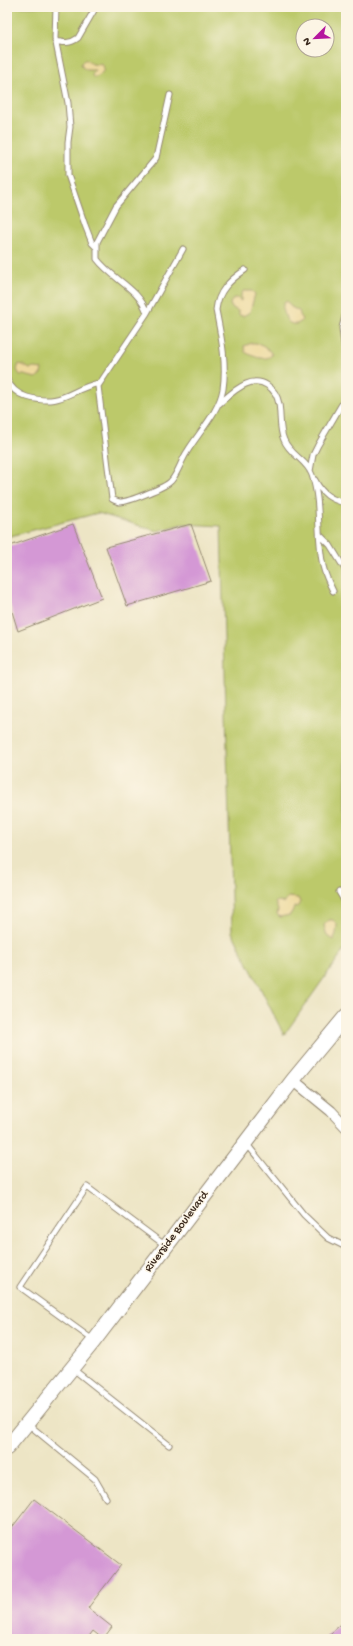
<svg xmlns="http://www.w3.org/2000/svg" width="353" height="1646" viewBox="0 0 353 1646" font-family="'Gochi Hand',sans-serif">
<style>
.green{fill:#bcc96a;stroke:#7c7a44;fill-rule:evenodd}
.sand{fill:#eeda9e;stroke:#94825e}
.building{fill:#d498d5}
.lines{fill:none;stroke-linecap:round;stroke-linejoin:round}
.lane-casing{stroke:#948872;stroke-width:7}
.street-casing{stroke:#948872;stroke-width:12}
.secondary-casing{stroke:#948872;stroke-width:16}
.lane{stroke:#fff;stroke-width:5}
.street{stroke:#fff;stroke-width:10}
.secondary{stroke:#fff;stroke-width:14}
.labels{text-anchor:middle;dominant-baseline:central;stroke-width:3;stroke-linejoin:round;paint-order:stroke}
.street-label{font-size:12px;fill:#3b2a1e;stroke:#fcf5e5}
</style>
<rect width="100%" height="100%" fill="#fcf5e5"/>
<filter id="ink" filterUnits="userSpaceOnUse"><feTurbulence type="fractalNoise" baseFrequency=".025" numOctaves="2"/><feDisplacementMap in="SourceGraphic" scale="8" xChannelSelector="R" yChannelSelector="G"/><feConvolveMatrix kernelMatrix="1 2 1 2 8 2 1 2 1" color-interpolation-filters="sRGB"/></filter>
<filter id="wash" filterUnits="userSpaceOnUse"><feTurbulence type="fractalNoise" baseFrequency=".012" numOctaves="4" result="noise"/><feDisplacementMap in="SourceGraphic" scale="16" xChannelSelector="R" yChannelSelector="G"/><feGaussianBlur stdDeviation="0.9" result="paint"/><feColorMatrix in="noise" values="0 0 0 0 0 0 0 0 0 0 0 0 0 0 0 0 0 1.4 0 .05"/><feComposite in="paint" operator="in"/></filter>
<g filter="url(#wash)">
<rect width="100%" height="100%" fill="#ede5c5"/>
<!-- green -->
<path class="green" d="M 7,7 L 346,7 L 346,947 L 284,1035 L 232,932 L 221,526 L 182,524 L 157,531 L 98,513 L 7,537 ZM 303,26 L 327,26 L 327,50 L 303,50 Z"/>
<!-- sand -->
<path class="sand" d="M 84,60 L 87,60 L 92,64 L 103,65 L 104,70 L 99,76 L 94,78 L 92,75 L 95,70 L 87,70 L 82,67 L 81,63 Z
M 243,291 L 252,291 L 255,294 L 250,312 L 243,316 L 239,315 L 238,311 L 231,307 L 230,303 L 234,298 L 237,298 L 241,301 L 241,294 Z
M 287,301 L 291,307 L 299,311 L 302,321 L 297,324 C 288,325 286,320 284,312 C 283,308 282,307 284,303 Z
M 252,343 C 260,342 269,348 272,355 C 265,362 252,356 245,352 L 244,346 Z
M 19,364 L 23,365 L 30,369 L 35,368 L 42,369 L 41,374 L 36,378 L 24,375 L 20,375 L 17,370 Z
M 288,897 L 298,898 L 300,902 L 298,906 L 294,908 L 290,915 L 280,917 L 277,914 L 278,910 L 275,902 L 279,901 L 284,903 Z
M 329,920 L 333,920 L 337,924 L 336,934 L 333,940 L 327,936 L 324,925 Z"/>
<g id="blocks">
<!-- building -->
<path class="building" d="M 73,524 L 102,598 L 18,631 L 7,595 L 7,547 Z
M 191,524 L 211,581 L 127,606 L 106,547 Z
M 34,1499 L 121,1565 L 88,1608 L 112,1627 L 103,1639 L 93,1631 L 87,1639 L 7,1639 L 7,1534 Z
M 346,1620 L 346,1639 L 324,1639 Z"/>
</g>
</g>
<g filter="url(#ink)">
<use href="#blocks" fill-opacity="0" stroke="#948872" stroke-width="1"/>
<g class="lines">
<!-- lane casing -->
<g class="lane-casing">
<path id="lane" d="M 56,7 L 55,38 L 68,103 L 70,127 L 68,142 L 68,175 L 85,225 L 92,243 L 96,247
M 55,41 C 64,43 70,44 78,38 L 96,7
M 170,95 L 156,158 L 116,206 L 97,242 L 97,259 C 113,280 139,288 147,313 L 98,386 L 112,499 C 114,500 118,502 120,502 C 128,502 166,487 171,481 C 178,473 181,461 187,452 C 199,432 219,412 223,389 C 227,362 221,336 216,310 C 218,291 230,280 245,270
M 346,312 L 342,328 L 346,361
M 147,313 L 183,249
M 7,379 C 11,389 17,394 27,397 C 63,407 68,390 99,383
M 219,404 C 227,397 236,388 246,384 C 262,377 276,388 279,404 C 281,416 279,429 284,440 C 290,455 307,460 312,475 C 322,505 316,536 323,566 C 325,575 329,583 333,591
M 310,471 L 313,455 L 318,445 L 346,397
M 315,480 C 322,494 331,500 346,503
M 320,535 L 330,545 L 346,571
M 339,892 L 346,904
M 246,1143 L 304,1215 L 328,1238 L 346,1247
M 93,1340 L 20,1287 L 87,1187 L 166,1246
M 73,1369 L 169,1445
M 28,1424 L 95,1479 L 106,1498"/>
</g>
<!-- street casing -->
<g class="street-casing">
<path id="street" d="M 293,1080 L 331,1111 L 346,1127"/>
</g>
<!-- secondary casing -->
<g class="secondary-casing">
<path id="secondary" d="M 7,1448 L 94,1341 L 293,1080 L 346,1016"/>
</g>
<!-- lane -->
<use href="#lane" class="lane"/>
<!-- street -->
<use href="#street" class="street"/>
<!-- secondary -->
<use href="#secondary" class="secondary"/>
</g>
</g>
<g class="labels">
<!-- street labels -->
<g class="street-label">
<text transform="translate(177 1232) rotate(-53)">Riverside Boulevard</text>
</g>
</g>
<!-- margin -->
<rect width="353" height="1646" fill="none" stroke="#fcf5e5" stroke-width="24"/>
<!-- north arrow -->
<g transform="translate(315 38) rotate(246)"><circle r="19" fill="#fcf5e5" stroke="#afa495"/>
<path d="M0-3L7 15L0 10L-7 15Z" fill="#b5179e"/>
<text y="-6" font-size="11" font-weight="bold" text-anchor="middle" fill="#3b2a1e">N</text>
</g>
</svg>
